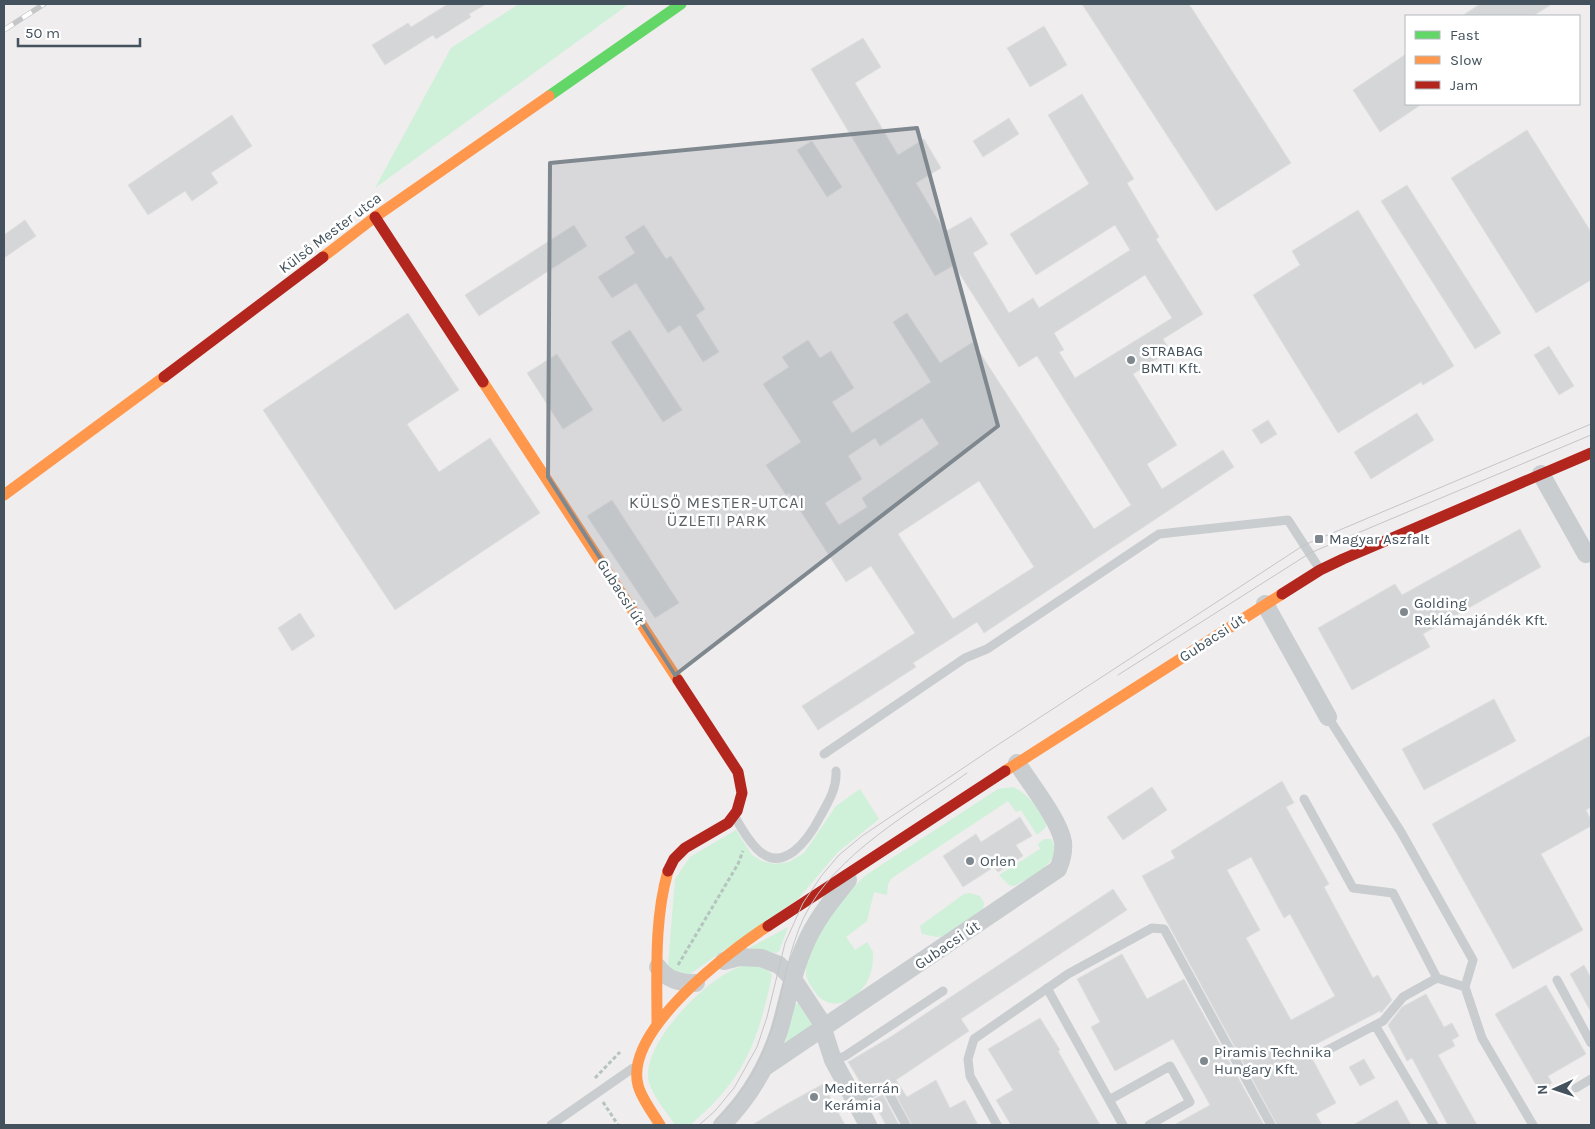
<svg xmlns="http://www.w3.org/2000/svg" width="1595" height="1129" viewBox="0 0 1595 1129" font-family="Karla,sans-serif">
<style>
.green{fill:#cff0d9}
.building{fill:#d5d6d7;stroke:#e0dfe0;fill-rule:evenodd}
.lines{fill:none;stroke-linecap:round;stroke-linejoin:round}
.path{stroke:#b5c4be;stroke-width:3;stroke-dasharray:4 2.5;stroke-linecap:butt}
.lane{stroke:#c9cdcf;stroke-width:9}
.street{stroke:#c9cdcf;stroke-width:18}
.fast{stroke:#63d668;stroke-width:11}
.slow{stroke:#ff974d;stroke-width:11}
.jam{stroke:#b3261e;stroke-width:11}
.tram{stroke:#c4c6c8;stroke-width:1}
.rail-casing{stroke:#c4c6c8;stroke-width:5.5}
.rail{stroke:#fff;stroke-width:4;stroke-dasharray:11;stroke-linecap:butt}
.marked{fill:#7f888f;fill-opacity:0.2;stroke:#7f888f;stroke-width:4;stroke-linejoin:round}
.poi-dot{fill:#7f888f;stroke:#fff;stroke-width:2}
.labels{text-anchor:middle;dominant-baseline:central;stroke-width:5;stroke-linejoin:round;paint-order:stroke}
.street-label{font-size:15px;fill:#43525c;stroke:#fff}
.poi-label{font-size:15px;fill:#43525c;stroke:#fff;text-anchor:start}
.neighbourhood-label{font-size:16px;letter-spacing:1px;fill:#585e62;stroke:#fff}
</style>
<rect width="100%" height="100%" fill="#efeded"/>
<!-- green -->
<path class="green" d="M 519,4 L 629,4 L 375,188 L 451,48 Z
M 1013,787 C 1030,795 1037,808 1047,824 L 1045,828 L 1037,835 L 1021,810 L 1016,812 L 1008,801 L 892,878 L 888,884 L 887,895 L 874,892 L 867,921 L 846,937 L 855,950 L 867,942 L 873,952 C 873,959 873,968 870,975 C 861,1000 829,1017 813,989 C 809,984 806,978 806,971 C 803,944 847,892 866,875 L 998,789 Z
M 860,789 L 879,819 L 838,852 L 798,899 L 690,974 L 674,971 L 668,966 L 675,879 L 690,857 L 736,830 L 752,855 L 762,861 L 774,864 L 789,862 L 804,853 L 836,806 Z
M 1044,839 L 1051,839 C 1066,862 1029,877 1014,886 L 1009,885 L 999,875 L 1040,849 L 1038,844 Z
M 970,893 L 980,896 L 984,903 L 983,909 L 944,936 L 937,937 L 922,934 L 920,926 L 964,894 Z
M 788,927 L 779,951 L 776,953 L 749,948 Z
M 746,965 L 765,967 L 772,975 C 758,1042 744,1080 690,1125 L 675,1125 C 667,1112 653,1097 649,1082 C 639,1044 713,971 746,965 Z
M 799,1003 L 814,1024 L 785,1044 L 795,1004 Z"/>
<!-- building -->
<path class="building" d="M 448,4 L 486,4 L 469,14 L 471,17 L 436,39 L 433,35 L 385,65 L 372,45 L 408,23 L 411,27 Z
M 1082,4 L 1189,4 L 1291,163 L 1216,211 Z
M 1480,4 L 1552,4 L 1533,16 L 1462,16 Z
M 1044,26 L 1067,65 L 1030,87 L 1007,48 Z
M 863,38 L 881,67 L 855,83 L 898,155 L 924,139 L 941,168 L 916,183 L 945,232 L 971,217 L 988,244 L 973,253 L 1009,313 L 1033,298 L 1039,308 L 1130,250 L 1115,225 L 1036,275 L 1010,234 L 1089,184 L 1048,115 L 1082,94 L 1134,179 L 1127,183 L 1159,237 L 1156,239 L 1203,314 L 1163,339 L 1170,351 L 1133,374 L 1177,445 L 1147,464 L 1162,489 L 1223,450 L 1234,467 L 984,633 L 977,622 L 913,663 L 916,667 L 818,730 L 802,706 L 915,633 L 871,566 L 846,582 L 789,493 L 786,495 L 766,465 L 801,442 L 763,384 L 789,367 L 782,357 L 808,340 L 820,358 L 831,351 L 854,388 L 832,402 L 852,433 L 931,382 L 893,322 L 907,313 L 940,363 L 973,342 L 1094,529 L 1131,505 L 1037,356 L 1019,367 L 954,265 L 935,276 L 811,69 ZM 1145,275 L 1172,318 L 1075,378 L 1059,352 L 1064,350 L 1054,333 ZM 922,418 L 939,444 L 862,498 L 867,507 L 839,525 L 825,503 L 862,479 L 848,456 L 875,438 L 880,446 ZM 979,481 L 1034,567 L 953,619 L 898,534 Z
M 1406,54 L 1406,104 L 1422,104 L 1380,132 L 1353,90 Z
M 232,115 L 252,146 L 211,173 L 218,183 L 192,201 L 185,191 L 148,215 L 128,185 Z
M 1009,118 L 1019,134 L 983,157 L 973,141 Z
M 1527,130 L 1591,232 L 1591,280 L 1536,313 L 1451,178 Z
M 812,141 L 842,187 L 827,197 L 797,150 Z
M 1407,185 L 1501,333 L 1475,349 L 1381,201 Z
M 1358,210 L 1454,366 L 1423,385 L 1421,382 L 1338,433 L 1253,295 L 1300,265 L 1292,251 Z
M 25,220 L 36,236 L 4,258 L 4,235 Z
M 574,225 L 587,246 L 479,316 L 465,295 Z
M 644,225 L 666,259 L 671,256 L 705,309 L 696,315 L 719,352 L 703,362 L 680,325 L 668,333 L 636,283 L 612,298 L 598,277 L 635,253 L 625,237 Z
M 408,313 L 459,390 L 407,424 L 439,472 L 490,438 L 540,513 L 395,610 L 263,410 Z
M 630,330 L 682,410 L 663,422 L 611,342 Z
M 1549,346 L 1574,386 L 1559,395 L 1534,355 Z
M 557,354 L 593,410 L 563,429 L 527,373 Z
M 1417,413 L 1434,440 L 1371,479 L 1354,452 Z
M 1268,420 L 1277,434 L 1261,444 L 1252,430 Z
M 612,500 L 679,603 L 655,618 L 587,516 Z
M 1520,529 L 1541,567 L 1423,634 L 1430,647 L 1352,690 L 1318,628 L 1395,584 L 1402,595 Z
M 300,613 L 315,636 L 292,651 L 278,628 Z
M 1494,699 L 1516,741 L 1424,790 L 1402,749 Z
M 1591,735 L 1591,807 L 1586,810 L 1591,820 L 1591,826 L 1541,854 L 1583,930 L 1513,969 L 1432,824 Z
M 1282,781 L 1294,803 L 1286,807 L 1329,884 L 1324,887 L 1373,978 L 1378,975 L 1392,1000 L 1381,1013 L 1380,1011 L 1307,1049 L 1336,1103 L 1316,1114 L 1322,1125 L 1277,1125 L 1142,876 L 1175,858 L 1171,851 ZM 1251,857 L 1284,918 L 1290,914 L 1335,996 L 1291,1020 L 1246,938 L 1260,930 L 1227,870 Z
M 1152,787 L 1167,810 L 1123,840 L 1107,817 Z
M 1020,817 L 1032,836 L 1016,845 L 1023,856 L 998,872 L 994,867 L 963,887 L 943,856 L 976,834 L 981,842 Z
M 1113,889 L 1127,910 L 961,1019 L 969,1031 L 896,1080 L 907,1097 L 936,1080 L 950,1108 L 965,1100 L 978,1125 L 912,1125 L 890,1084 L 880,1082 L 866,1089 L 862,1085 L 848,1062 L 892,1036 Z
M 1122,954 L 1147,999 L 1184,979 L 1264,1125 L 1174,1125 L 1210,1105 L 1173,1039 L 1115,1071 L 1091,1027 L 1100,1022 L 1077,979 Z
M 1584,965 L 1591,978 L 1591,1012 L 1570,974 Z
M 1546,985 L 1586,1054 L 1548,1076 L 1552,1083 L 1539,1090 L 1495,1014 Z
M 1426,994 L 1444,1027 L 1452,1023 L 1459,1036 L 1452,1040 L 1455,1046 L 1438,1055 L 1477,1125 L 1448,1125 L 1412,1058 L 1407,1061 L 1388,1025 L 1402,1007 Z
M 1040,1018 L 1060,1050 L 1058,1051 L 1100,1125 L 1011,1125 L 996,1100 L 1013,1090 L 988,1049 Z
M 1364,1059 L 1375,1078 L 1360,1086 L 1349,1067 Z
M 823,1084 L 845,1125 L 752,1125 L 783,1106 Z
M 882,1095 L 883,1095 L 899,1125 L 886,1125 L 872,1100 Z
M 1397,1100 L 1411,1125 L 1353,1125 Z"/>
<g class="lines">
<!-- path -->
<path class="path" d="M 678,965 L 738,864 L 743,851
M 595,1078 L 620,1052
M 603,1102 L 618,1125"/>
<!-- lane -->
<path class="lane" d="M 1328,717 L 1401,832 L 1473,960 L 1465,987 L 1482,1038 L 1533,1125
M 824,754 L 965,658 L 987,649 L 1159,534 L 1288,520 L 1319,568
M 1304,799 L 1353,888 L 1393,893 L 1437,978 L 1465,987
M 735,817 C 741,828 748,840 757,849 C 783,875 808,840 820,817 C 828,802 837,789 836,771
M 1557,980 L 1591,1043
M 1047,988 L 1123,1125
M 1375,1025 L 1434,1125
M 1320,1054 L 1383,1021 L 1403,997 L 1437,978
M 833,1060 L 845,1056 L 943,991
M 1576,1088 L 1591,1079
M 1109,1100 L 1170,1066 L 1190,1102 L 1149,1125
M 855,1102 L 881,1088 L 887,1090 L 906,1125
M 551,1125 L 633,1068
M 997,1125 L 970,1076 L 968,1059 L 974,1039 L 1068,974 L 1152,928 L 1164,929 L 1271,1125"/>
<!-- street -->
<path class="street" d="M 1541,474 L 1586,554
M 1265,604 L 1328,717
M 724,961 L 739,957 L 761,958 L 779,965 L 793,979 L 820,1020 L 833,1060 L 868,1125
M 658,967 C 667,980 680,983 696,983
M 765,1067 L 1058,869 C 1062,860 1064,851 1063,842 C 1060,821 1029,782 1017,763
M 722,1125 C 749,1098 767,1068 779,1031 C 787,1004 792,974 804,947 C 814,922 831,901 848,880"/>
<!-- fast -->
<path class="fast" d="M 549,96 L 681,4"/>
<!-- slow -->
<path class="slow" d="M 323,257 L 375,217 L 549,96
M 483,382 L 678,680
M 4,495 L 164,377
M 1005,771 L 1282,594
M 657,1023 C 657,973 654,920 668,871
M 660,1125 C 653,1113 641,1098 638,1085 C 624,1031 728,952 768,926"/>
<!-- jam -->
<path class="jam" d="M 375,217 L 483,382
M 164,377 L 323,257
M 1282,594 L 1320,570 L 1343,559 L 1591,453
M 668,871 L 674,859 L 685,848 L 728,823 L 737,811 L 742,793 L 738,772 L 678,680
M 768,926 L 1005,771"/>
<!-- tram -->
<path class="tram" d="M 1118,675 L 1310,553 L 1591,435
M 714,1122 C 744,1095 764,1057 775,1019 C 784,985 789,949 804,917 C 835,854 912,812 967,773
M 699,1125 L 715,1111 L 734,1088 L 757,1047 L 767,1017 L 785,943 L 803,903 L 822,875 L 839,855 L 862,836 L 993,748 L 1304,545 L 1591,424"/>
<!-- rail casing -->
<g class="rail-casing">
<path id="rail" d="M 4,30 L 44,4"/>
</g>
<!-- rail -->
<use href="#rail" class="rail"/>
</g>
<!-- marked area -->
<path class="marked" d="M 917,128 L 998,426 L 675,675 L 548,477 L 550,163 Z"/>
<!-- markers -->
<g class="poi-dot">
<circle cx="1131" cy="360" r="5"/>
<rect x="1314" y="534" width="10" height="10" rx="2.5"/>
<circle cx="1404" cy="612" r="5"/>
<circle cx="970" cy="861" r="5"/>
<circle cx="1204" cy="1061" r="5"/>
<circle cx="814" cy="1097" r="5"/>
</g>
<g class="labels">
<!-- street labels -->
<g class="street-label">
<text transform="translate(330 233) rotate(-37)">Külső Mester utca</text>
<text transform="translate(621 592) rotate(57)">Gubacsi út</text>
<text transform="translate(1212 638) rotate(-33)">Gubacsi út</text>
<text transform="translate(947 945) rotate(-34)">Gubacsi út</text>
</g>
<!-- poi labels -->
<g class="poi-label">
<text x="1141" y="351">STRABAG<tspan x="1141" dy="17">BMTI Kft.</tspan></text>
<text x="1329" y="539">Magyar Aszfalt</text>
<text x="1414" y="603">Golding<tspan x="1414" dy="17">Reklámajándék Kft.</tspan></text>
<text x="980" y="861">Orlen</text>
<text x="1214" y="1052">Piramis Technika<tspan x="1214" dy="17">Hungary Kft.</tspan></text>
<text x="824" y="1088">Mediterrán<tspan x="824" dy="17">Kerámia</tspan></text>
</g>
<!-- neighbourhood labels -->
<g class="neighbourhood-label">
<text x="717" y="502">KÜLSŐ MESTER-UTCAI<tspan x="717" dy="18">ÜZLETI PARK</tspan></text>
</g>
</g>
<!-- border -->
<rect width="1595" height="1129" fill="none" stroke="#43525c" stroke-width="10"/>
<!-- legend -->
<rect x="1405" y="15" width="175" height="90" fill="#ffffff" stroke="#b4babe"/>
<rect x="1415" y="31" width="25" height="8" fill="#63d668" stroke="#b4babe"/>
<text x="1450" y="40" font-size="15" fill="#43525c">Fast</text>
<rect x="1415" y="56" width="25" height="8" fill="#ff974d" stroke="#b4babe"/>
<text x="1450" y="65" font-size="15" fill="#43525c">Slow</text>
<rect x="1415" y="81" width="25" height="8" fill="#b3261e" stroke="#b4babe"/>
<text x="1450" y="90" font-size="15" fill="#43525c">Jam</text>
<!-- north arrow -->
<g transform="translate(1555 1089) rotate(267)" stroke="#ffffff" stroke-width="4" paint-order="stroke">
<path d="M0-4L9 19L0 12L-9 19Z" fill="#43525c"/>
<text y="-8" font-size="14" font-weight="bold" text-anchor="middle" fill="#43525c">N</text>
</g>
<!-- scale -->
<path d="M18 38v8h122v-8" fill="none" stroke="#43525c" stroke-width="2.5"/>
<text x="25" y="38" font-size="15" fill="#43525c" stroke="#ffffff" stroke-width="4" paint-order="stroke">50 m</text>
</svg>
